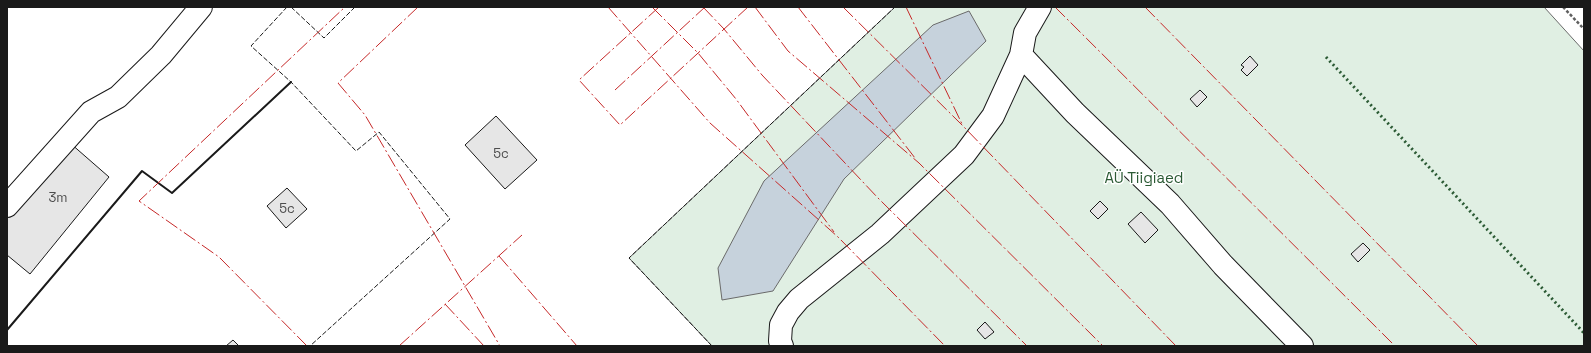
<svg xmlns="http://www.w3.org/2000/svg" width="1591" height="353" viewBox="0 0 1591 353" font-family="'Space Grotesk',sans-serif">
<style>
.green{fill:#e0efe3;stroke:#6a6a6a}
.water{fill:#c6d2dc;stroke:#6a6a6a}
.building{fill:#e6e6e6;stroke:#1a1a1a}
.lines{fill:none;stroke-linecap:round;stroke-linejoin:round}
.minor-casing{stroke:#1a1a1a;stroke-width:24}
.path{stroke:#5f5f5f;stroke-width:2.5;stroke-dasharray:3 2;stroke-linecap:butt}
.minor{stroke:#fff;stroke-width:22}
.hedge{stroke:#2b5a34;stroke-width:3;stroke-dasharray:2 3;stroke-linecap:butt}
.fence{stroke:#1a1a1a;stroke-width:1;stroke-dasharray:5 2;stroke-linecap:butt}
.wall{stroke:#1a1a1a;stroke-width:2}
.power{stroke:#c62828;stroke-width:1;stroke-dasharray:14 3 2 3;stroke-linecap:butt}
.labels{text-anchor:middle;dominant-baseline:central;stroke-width:3;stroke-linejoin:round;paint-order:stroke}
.number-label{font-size:13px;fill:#4d4d4d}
.park-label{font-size:15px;fill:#2b5a34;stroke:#fff}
</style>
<rect width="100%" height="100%" fill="#fff"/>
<!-- green -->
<path class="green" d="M 895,7 L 1544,7 L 1584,51 L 1584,346 L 712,346 L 629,258 Z"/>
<!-- water -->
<path class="water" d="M 969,11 L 986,41 L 844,179 L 773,291 L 722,300 L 718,268 L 764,181 L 933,25 Z"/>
<!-- building -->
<path class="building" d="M 1250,56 L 1258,65 L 1247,76 L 1241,70 L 1244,67 L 1241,65 Z
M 1200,90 L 1207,97 L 1197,107 L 1190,99 Z
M 496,116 L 537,160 L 505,189 L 465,145 Z
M 70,143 L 109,177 L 30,274 L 7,255 L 7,217 Z
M 287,188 L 307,209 L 286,228 L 267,206 Z
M 1100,201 L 1108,209 L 1098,219 L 1090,211 Z
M 1141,212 L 1158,230 L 1145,243 L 1128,224 Z
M 1363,243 L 1370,250 L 1358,262 L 1351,254 Z
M 985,322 L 994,332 L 985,339 L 977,330 Z
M 233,340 L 239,346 L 226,346 Z"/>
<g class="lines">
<!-- minor casing -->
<g class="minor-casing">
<path id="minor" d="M 1021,55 L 1075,113 L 1170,204 L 1223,265 L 1302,346
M 7,206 L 91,112 L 118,97 L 161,55 L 201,7
M 782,346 L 780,341 L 781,325 L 788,312 L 799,299 L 880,234 L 964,155 L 993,116 L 1021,55 L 1025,33 L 1040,7"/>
</g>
<!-- path -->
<path class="path" d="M 1563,7 L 1584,29"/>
<!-- minor -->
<use href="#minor" class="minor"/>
<!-- hedge -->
<path class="hedge" d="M 1326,57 L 1584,333"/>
<!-- fence -->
<path class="fence" d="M 287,7 L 251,46 L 291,82 L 356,151 L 379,132 L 450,219 L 310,346
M 291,7 L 324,38 L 355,7
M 712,346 L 629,258 L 895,7"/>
<!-- wall -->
<path class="wall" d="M 7,330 L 142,171 L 172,193 L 291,82"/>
<!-- power -->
<path class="power" d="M 418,7 L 338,83 L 365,115 L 500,346
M 608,7 L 710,123 L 838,237 L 945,346
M 652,7 L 698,53 L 736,99 L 834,232
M 659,7 L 579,80 L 620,125 L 748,7
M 703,7 L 724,29 L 762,75 L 878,198 L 1027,346
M 755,7 L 788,51 L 919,163 L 1103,346
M 798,7 L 915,158
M 843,7 L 963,126 L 1176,346
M 906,7 L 962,124
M 1055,7 L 1395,346
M 1145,7 L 1478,346
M 615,90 L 705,7
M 499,256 L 577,346
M 445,304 L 484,346
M 307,346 L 219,257 L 139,201 L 345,7
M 399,346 L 522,235"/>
</g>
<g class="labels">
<!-- number labels -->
<g class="number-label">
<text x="501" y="153">5c</text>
<text x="58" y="197">3m</text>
<text x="287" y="208">5c</text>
</g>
<!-- park labels -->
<g class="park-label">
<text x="1144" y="177">AÜ Tiigiaed</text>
</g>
</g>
<!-- border -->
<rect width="1591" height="353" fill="none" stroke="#1a1a1a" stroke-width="16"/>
</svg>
